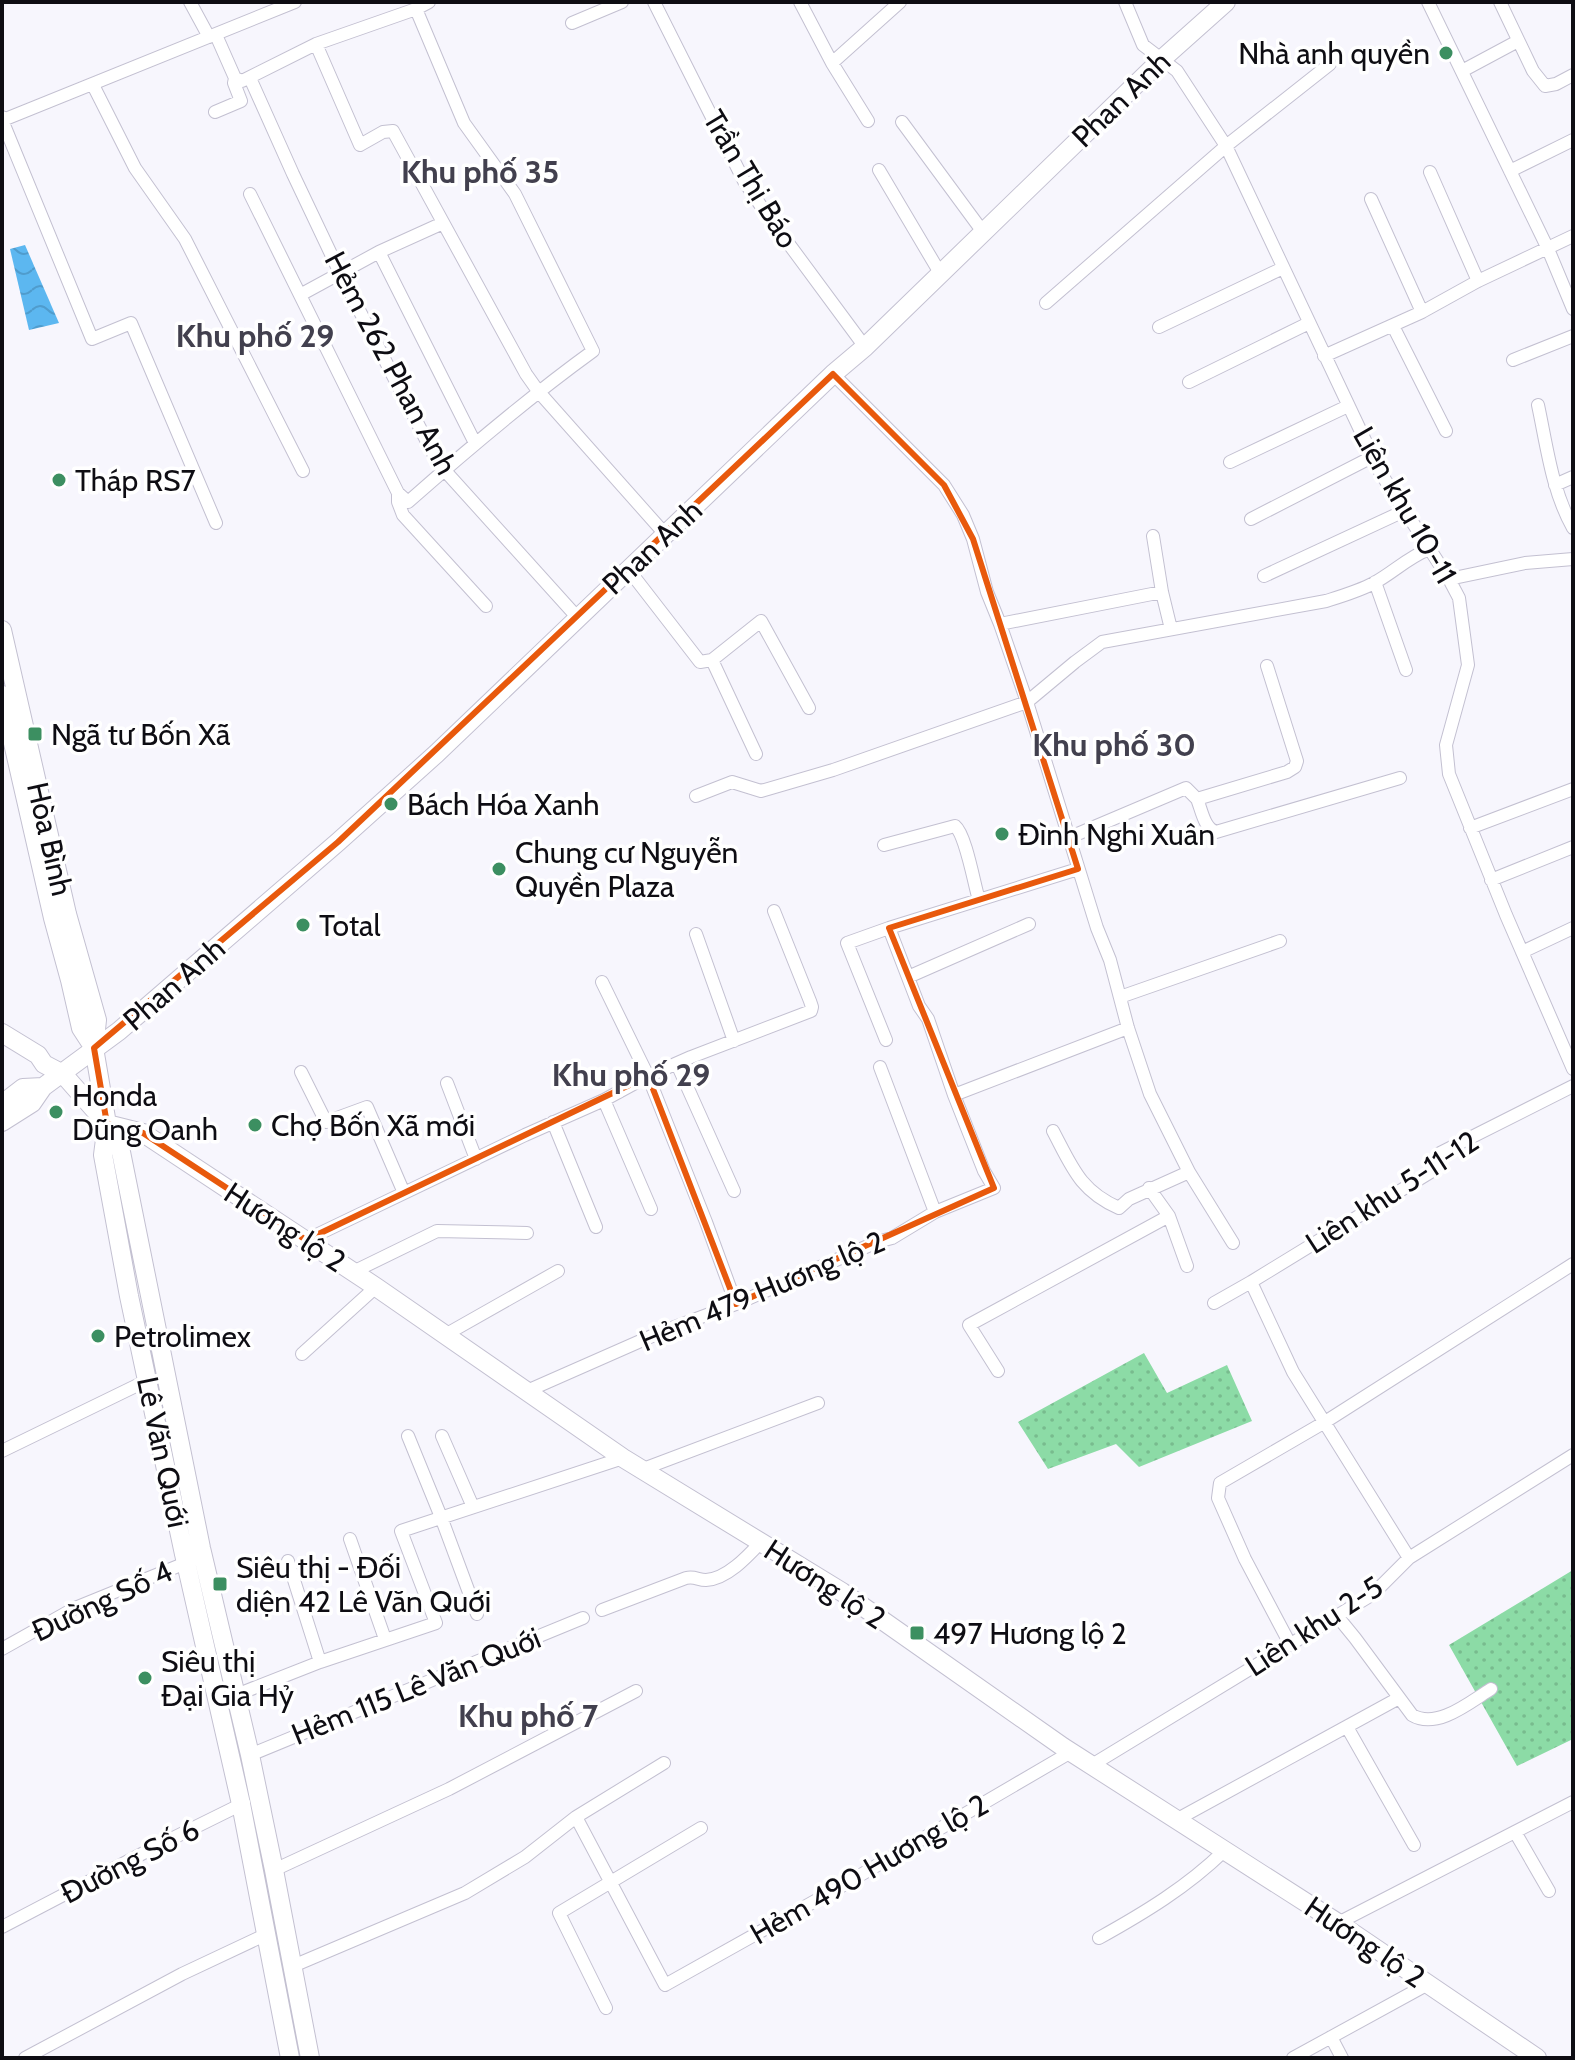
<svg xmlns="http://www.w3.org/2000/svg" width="1575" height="2060" viewBox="0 0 1575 2060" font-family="Cabin,sans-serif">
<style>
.grass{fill:url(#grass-dots)}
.water{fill:url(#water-waves)}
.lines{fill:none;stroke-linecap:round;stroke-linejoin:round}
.street-casing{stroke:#c3c0d1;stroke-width:14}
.secondary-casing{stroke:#c3c0d1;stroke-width:20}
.street{stroke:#fff;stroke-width:12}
.secondary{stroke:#fff;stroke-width:18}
.marked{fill:none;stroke:#e8590c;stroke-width:6;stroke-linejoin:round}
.poi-dot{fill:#3c8f61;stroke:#fff;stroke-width:3}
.labels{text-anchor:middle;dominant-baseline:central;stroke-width:7;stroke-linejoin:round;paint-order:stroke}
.poi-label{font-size:30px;fill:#0e0d13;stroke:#fff;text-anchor:start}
.street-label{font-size:30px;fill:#0e0d13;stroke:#fff}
.neighbourhood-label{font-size:32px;font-weight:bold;fill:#42404e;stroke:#fff}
</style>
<defs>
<pattern id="grass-dots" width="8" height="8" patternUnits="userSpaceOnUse" patternTransform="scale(2)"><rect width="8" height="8" fill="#8cdba6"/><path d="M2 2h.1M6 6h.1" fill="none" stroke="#78bb8e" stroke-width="1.8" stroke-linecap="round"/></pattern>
<pattern id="water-waves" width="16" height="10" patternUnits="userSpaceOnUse" patternTransform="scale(2)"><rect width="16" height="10" fill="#5cb7f0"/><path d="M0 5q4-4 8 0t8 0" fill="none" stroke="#4f9ccd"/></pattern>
</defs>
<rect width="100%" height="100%" fill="#f7f6fd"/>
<!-- grass -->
<path class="grass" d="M 1144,1353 L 1167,1393 L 1227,1365 L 1252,1421 L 1139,1467 L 1116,1444 L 1048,1469 L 1018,1422 Z
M 1573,1570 L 1573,1739 L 1517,1766 L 1449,1645 Z"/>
<!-- water -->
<path class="water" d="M 25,245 L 59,323 L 29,330 L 10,249 Z"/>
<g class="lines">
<!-- street casing -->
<g class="street-casing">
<path id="street" d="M 190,2 L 209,37
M 654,2 L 744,181 L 763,209 L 865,347
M 800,2 L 832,63 L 868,121
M 1125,2 L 1143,45 L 1177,71 L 1226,146 L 1380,472 L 1449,579 L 1459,598 L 1468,665 L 1446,745 L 1449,774 L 1506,915 L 1573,1069
M 1428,2 L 1548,249 L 1573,309
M 1500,2 L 1533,71 L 1545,86 L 1556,84 L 1573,75
M 572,23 L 622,2
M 216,35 L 235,78 L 242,81 L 316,44 L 416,9 L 429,2
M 316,44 L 360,145 L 383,132 L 393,131 L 526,374 L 538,391 L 665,534
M 832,63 L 900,2
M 1462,71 L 1518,41
M 250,78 L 293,174 L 340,273 L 438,463 L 577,617
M 93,85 L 135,168 L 185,239 L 303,471
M 215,112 L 241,101 L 234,83 L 235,78
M 2,117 L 3,120 L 295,2
M 2,120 L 92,339 L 131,323 L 216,523
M 902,122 L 983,232
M 879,170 L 940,273
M 1510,171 L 1573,140
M 1430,172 L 1478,281
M 250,194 L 398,493 L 408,502 C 468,449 528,398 593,351 L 515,194 L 464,123 L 416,9
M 1371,199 L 1422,312
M 379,252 L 475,443
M 300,295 L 379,252 L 443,223
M 1046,303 L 1226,146 L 1330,64
M 1393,326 L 1446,431
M 1159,327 L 1283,268
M 1324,356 L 1422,312 L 1478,281 L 1573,236
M 1513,360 L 1573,336
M 833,374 L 944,485 L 963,515 L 973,539 L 987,592 L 1000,624 L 1027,702 L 1097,928 L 1110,960 L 1128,1028 L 1150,1094 L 1189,1172 L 1233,1243
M 1189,382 L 1309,323
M 1538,405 C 1547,447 1552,491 1573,528
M 1230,462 L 1348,406
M 1555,485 L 1573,477
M 398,493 L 398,502 L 403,515 L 486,606
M 1251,519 L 1372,457
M 1153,536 L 1162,592 L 1171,629
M 628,569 L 700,662 L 712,660 L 761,621 L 809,708
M 1264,576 L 1404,511
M 1449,579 L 1525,563 L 1573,559
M 1375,582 L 1406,670
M 1000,624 L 1162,592
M 712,660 L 756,754
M 696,796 L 732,782 L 761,791 L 833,770 L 1027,702 L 1075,662 L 1102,642 L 1326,601 C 1342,596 1359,591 1374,583 C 1394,572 1407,558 1429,549
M 1197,799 C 1202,811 1204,828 1216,832 L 1400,778
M 1470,828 L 1573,789
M 1068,838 L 1186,788 L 1197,799 L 1287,772 L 1295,767 L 1297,761 L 1267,666
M 884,845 L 955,826 C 966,835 974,884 979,900
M 1491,880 L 1573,847
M 696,934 L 734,1041
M 1522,952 L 1573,928
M 908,977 L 1029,924
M 602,982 L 648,1076 L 706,1222 L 736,1304
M 1120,997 L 1280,941
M 886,1040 L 847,943 L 889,928 L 1078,869
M 677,1064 L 734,1191
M 880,1067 L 935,1212
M 301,1072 L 326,1122 L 367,1107 L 404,1193
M 447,1083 L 476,1159
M 954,1095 L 1128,1028
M 604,1100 L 651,1209
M 553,1122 L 596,1227
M 1053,1131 C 1072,1167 1080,1191 1119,1208 L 1129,1199 L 1189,1172
M 1149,1188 L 1169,1216 L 1187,1266
M 306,1240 L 525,1135 L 604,1100 L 648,1076 L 691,1057 L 811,1011 L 812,1007 L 810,1001 L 774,911
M 353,1272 L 437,1231 L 527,1233
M 1251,1282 L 1293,1372 L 1409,1558
M 1214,1303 L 1251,1282 L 1434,1170 L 1440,1153 L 1573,1086
M 445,1335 L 558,1271
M 302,1354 L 376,1287
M 998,1371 L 969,1325 L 1169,1216
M 527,1391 L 661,1332 L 736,1304 L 877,1242 L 892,1238 L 935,1212 L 994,1188 L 984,1171 L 954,1095 L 928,1019 L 919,1006 L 889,928
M 408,1436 L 441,1517 L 477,1614
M 442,1436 L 473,1507
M 2,1451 L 148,1380
M 643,1469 L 818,1403
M 350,1539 L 385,1639
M 288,1561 L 320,1662
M 602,1610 L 686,1578 C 695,1576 698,1580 706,1580 C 727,1579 748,1556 761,1542
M 1337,1616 L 1355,1638 L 1412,1715 C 1437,1730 1470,1702 1491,1689
M 1290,1644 L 1245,1559 L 1218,1498 L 1220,1483 L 1325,1422 L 1573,1264
M 2,1649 L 75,1608 L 193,1560
M 236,1695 L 320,1662 L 436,1623 L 401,1531 L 623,1458
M 1347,1727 L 1414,1845
M 250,1755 L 583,1618
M 1092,1765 L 1373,1594 L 1409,1558 L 1573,1455
M 576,1817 L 665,1985 L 840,1887 L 1071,1752
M 1176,1820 L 1399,1698
M 1515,1832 L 1549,1891
M 274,1870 L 449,1789 L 636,1691
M 1338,1923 L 1573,1802
M 2,1927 L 155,1847 L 244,1803
M 1099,1938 C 1144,1913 1187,1887 1224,1851
M 293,1966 L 465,1893 L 525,1857 L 576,1817 L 664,1763
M 606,2008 L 559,1913 L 701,1828
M 1331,2037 L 1342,2058
M 25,2058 L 182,1974 L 267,1934
M 1293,2058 L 1428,1984"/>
</g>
<!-- secondary casing -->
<g class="secondary-casing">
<path id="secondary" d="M 2,630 L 67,914 L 97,1020 L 94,1048 L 107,1124 L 103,1155 L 129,1296 L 184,1554 L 241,1804 L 290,2058
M 2,695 L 53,918 L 70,980 L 81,1028 L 94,1048
M 2,1033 L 38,1055 L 44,1064 L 63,1074 L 107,1124 L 121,1152 L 201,1548 L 250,1755 L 274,1870 L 310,2058
M 2,1104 L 23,1088 L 43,1087
M 2,1122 L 32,1103 L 43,1087 L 119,1031 L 338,842 L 436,754 L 833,374 L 865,347 L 1161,60 L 1226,2
M 107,1124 L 143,1133 L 376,1287 L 623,1458 L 842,1592 L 1063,1747 L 1338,1923 L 1537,2058"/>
</g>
<!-- street -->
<use href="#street" class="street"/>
<!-- secondary -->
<use href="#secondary" class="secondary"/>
</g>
<!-- marked area -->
<path class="marked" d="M 833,374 L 944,485 L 973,539 L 1078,869 L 889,928 L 994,1188 L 736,1304 L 648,1076 L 306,1240 L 143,1133 L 107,1124 L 94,1048 L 338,842 Z"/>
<!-- markers -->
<g class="poi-dot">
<circle cx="1446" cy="53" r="8"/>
<circle cx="59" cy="480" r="8"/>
<rect x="27" y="726" width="16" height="16" rx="4"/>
<circle cx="391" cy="804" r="8"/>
<circle cx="1002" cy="834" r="8"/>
<circle cx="499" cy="869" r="8"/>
<circle cx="303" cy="925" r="8"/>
<circle cx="56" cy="1112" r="8"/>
<circle cx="255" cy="1125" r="8"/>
<circle cx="98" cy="1336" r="8"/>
<rect x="212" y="1576" width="16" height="16" rx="4"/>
<rect x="909" y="1625" width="16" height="16" rx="4"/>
<circle cx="145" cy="1678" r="8"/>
</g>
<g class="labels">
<!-- poi labels -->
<g class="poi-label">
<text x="1430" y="53" text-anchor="end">Nhà anh quyền</text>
<text x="75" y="480">Tháp RS7</text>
<text x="51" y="734">Ngã tư Bốn Xã</text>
<text x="407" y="804">Bách Hóa Xanh</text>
<text x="1018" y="834">Đình Nghi Xuân</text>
<text x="515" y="852">Chung cư Nguyễn<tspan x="515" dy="34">Quyền Plaza</tspan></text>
<text x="319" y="925">Total</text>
<text x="72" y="1095">Honda<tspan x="72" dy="34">Dũng Oanh</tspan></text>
<text x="271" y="1125">Chợ Bốn Xã mới</text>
<text x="114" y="1336">Petrolimex</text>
<text x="236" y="1567">Siêu thị - Đối<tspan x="236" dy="34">diện 42 Lê Văn Quới</tspan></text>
<text x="933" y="1633">497 Hương lộ 2</text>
<text x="161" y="1661">Siêu thị<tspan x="161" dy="34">Đại Gia Hỷ</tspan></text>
</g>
<!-- street labels -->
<g class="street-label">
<text transform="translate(1121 99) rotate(-44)">Phan Anh</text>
<text transform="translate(751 179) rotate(59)">Trần Thị Báo</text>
<text transform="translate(391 363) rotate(62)">Hẻm 262 Phan Anh</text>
<text transform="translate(1405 505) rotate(60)">Liên khu 10-11</text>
<text transform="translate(652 547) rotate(-43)">Phan Anh</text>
<text transform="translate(50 839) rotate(77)">Hòa Bình</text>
<text transform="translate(174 984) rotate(-41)">Phan Anh</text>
<text transform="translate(1392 1192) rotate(-33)">Liên khu 5-11-12</text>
<text transform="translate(285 1227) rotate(33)">Hương lộ 2</text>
<text transform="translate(762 1291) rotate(-23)">Hẻm 479 Hương lộ 2</text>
<text transform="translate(163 1452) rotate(78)">Lê Văn Quới</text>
<text transform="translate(825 1584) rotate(33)">Hương lộ 2</text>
<text transform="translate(102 1601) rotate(-25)">Đường Số 4</text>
<text transform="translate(1314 1626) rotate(-33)">Liên khu 2-5</text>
<text transform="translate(416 1686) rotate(-22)">Hẻm 115 Lê Văn Quới</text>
<text transform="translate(130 1861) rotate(-27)">Đường Số 6</text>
<text transform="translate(869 1869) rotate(-30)">Hẻm 490 Hương lộ 2</text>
<text transform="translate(1365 1942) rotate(34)">Hương lộ 2</text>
</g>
<!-- neighbourhood labels -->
<g class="neighbourhood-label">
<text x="480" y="171">Khu phố 35</text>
<text x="255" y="335">Khu phố 29</text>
<text x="1114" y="744">Khu phố 30</text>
<text x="631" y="1074">Khu phố 29</text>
<text x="528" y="1715">Khu phố 7</text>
</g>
</g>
<!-- border -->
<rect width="1575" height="2060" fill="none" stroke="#0e0d13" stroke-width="8"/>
</svg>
